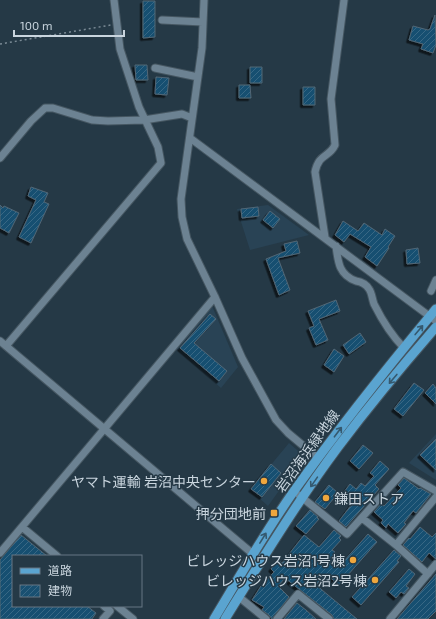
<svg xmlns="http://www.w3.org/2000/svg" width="436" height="619" viewBox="0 0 436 619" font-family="'Exo 2','Noto Sans JP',sans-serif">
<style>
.built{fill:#294355}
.building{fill:url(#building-hatch);stroke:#516675;filter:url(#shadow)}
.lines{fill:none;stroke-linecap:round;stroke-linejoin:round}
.minor-casing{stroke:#455661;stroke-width:9}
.major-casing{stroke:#455661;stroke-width:11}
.path{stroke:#7a8a95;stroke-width:1.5;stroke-dasharray:2 3;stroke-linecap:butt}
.minor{stroke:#6c8292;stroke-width:7}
.major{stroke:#5aa4d0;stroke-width:9}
.oneway{stroke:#35596f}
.poi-dot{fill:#efa73d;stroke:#253946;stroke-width:1.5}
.labels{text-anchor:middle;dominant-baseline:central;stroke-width:3;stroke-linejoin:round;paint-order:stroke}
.street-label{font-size:14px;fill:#c9d5de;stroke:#253946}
.poi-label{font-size:14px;fill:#c9d5de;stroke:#253946;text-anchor:end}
</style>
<defs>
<pattern id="building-hatch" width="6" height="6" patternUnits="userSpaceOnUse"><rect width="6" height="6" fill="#195071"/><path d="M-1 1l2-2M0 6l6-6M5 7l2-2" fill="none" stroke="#396885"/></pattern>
<filter id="shadow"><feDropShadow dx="-2.5" dy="2.5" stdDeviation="0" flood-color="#0009"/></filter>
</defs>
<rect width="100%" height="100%" fill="#253946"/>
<!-- built -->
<path class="built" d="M 268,205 L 309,235 L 250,250 L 237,209 Z
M 212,306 L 238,367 L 221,388 L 177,349 Z
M 436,434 L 436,480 L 409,463 Z
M 289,443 L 304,456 L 268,506 L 250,490 Z"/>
<!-- building -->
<path class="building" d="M 143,1 L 155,1 L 155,37 L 143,38 Z
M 435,15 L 436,45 L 433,53 L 421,49 L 423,44 L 409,40 L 413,26 L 428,30 L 430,29 Z
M 135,65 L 147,65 L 148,80 L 136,80 Z
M 250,67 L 262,67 L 262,83 L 250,83 Z
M 156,77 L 169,78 L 167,95 L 155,94 Z
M 239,85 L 250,85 L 251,98 L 239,98 Z
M 303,87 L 315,87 L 315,105 L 303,105 Z
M 31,187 L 48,193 L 44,202 L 49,204 L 31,243 L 19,237 L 36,200 L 28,196 Z
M 0,205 L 3,208 L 4,206 L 19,213 L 9,233 L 0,228 Z
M 258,207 L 259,216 L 242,218 L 241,209 Z
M 270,211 L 280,219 L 273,228 L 263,220 Z
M 343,221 L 358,231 L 364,223 L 382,235 L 385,229 L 395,236 L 388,247 L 389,248 L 377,266 L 365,257 L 371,247 L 350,234 L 344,242 L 335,235 Z
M 297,241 L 300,253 L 278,258 L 290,290 L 279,295 L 266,259 L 286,251 L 284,244 Z
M 418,248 L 420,263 L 407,264 L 406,250 Z
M 336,300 L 340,311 L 319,319 L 328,340 L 316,345 L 309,328 L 314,326 L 308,311 Z
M 210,314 L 216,319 L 194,343 L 227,371 L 219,381 L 180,348 Z
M 360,333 L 366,342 L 349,354 L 343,345 Z
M 334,349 L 344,356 L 334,372 L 324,365 Z
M 414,383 L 424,390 L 403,416 L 394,409 Z
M 433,384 L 436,388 L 436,404 L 425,393 Z
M 436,439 L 436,470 L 420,455 Z
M 363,445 L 373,453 L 359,469 L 350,461 Z
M 380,461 L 389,469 L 375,485 L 379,489 L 346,527 L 339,521 L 352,504 L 341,496 L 350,484 L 356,489 L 361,483 L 365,486 L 374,476 L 370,473 Z
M 271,464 L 281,473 L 262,497 L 251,489 Z
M 404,478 L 419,489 L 420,488 L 431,494 L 416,513 L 413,511 L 404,523 L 406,524 L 398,533 L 388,524 L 386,528 L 381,523 L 383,520 L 374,512 L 381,504 L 384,506 L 401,488 L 398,485 Z
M 329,485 L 338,493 L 325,509 L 315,502 Z
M 310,510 L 318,517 L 317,518 L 319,519 L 306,534 L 296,526 Z
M 420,527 L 432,537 L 436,533 L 436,559 L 429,553 L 422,562 L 403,545 L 409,538 L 410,539 Z
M 334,530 L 341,536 L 339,538 L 341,540 L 332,550 L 335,552 L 334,553 L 344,561 L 368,534 L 377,542 L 339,585 L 326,574 L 316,585 L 357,619 L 334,619 L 332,615 L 285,578 L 278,586 L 289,597 L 272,619 L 269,615 L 262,610 L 264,607 L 252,600 L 261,586 L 274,572 L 271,569 L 278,560 L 282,563 L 304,535 L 319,547 Z
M 21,535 L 47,556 L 13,556 L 13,606 L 87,606 L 96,613 L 92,619 L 0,619 L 0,560 Z
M 394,550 L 401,556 L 397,561 L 399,562 L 361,605 L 352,597 Z
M 409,569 L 415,574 L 406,586 L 409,588 L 404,594 L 401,592 L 396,598 L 389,592 Z
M 436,574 L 436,611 L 428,619 L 397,619 Z
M 297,603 L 306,610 L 316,619 L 284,619 Z"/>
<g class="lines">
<!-- minor casing -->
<g class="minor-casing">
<path id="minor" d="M 204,0 L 202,48 L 181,199 L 182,217 L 187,239 L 215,297 L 242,358 L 276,420 L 288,433 L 318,458
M 162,20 L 203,22
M 155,68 L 198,77
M 190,138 L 436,321
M 0,158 L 31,121 L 45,108 L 53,108 L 92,120 L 108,121 L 144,120 L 182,114 L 192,118
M 325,237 L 315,172 C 319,153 329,158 335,145 L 331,99 L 344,0
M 336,246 C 338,262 339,275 356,281 C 362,282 366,284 369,289 C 372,293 372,299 374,304 C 381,318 393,337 404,348
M 431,291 L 436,280
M 0,341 L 253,554
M 6,346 L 161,163 L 158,147 L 139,107 L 120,49 L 114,0
M 299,495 L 347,534 L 403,472 L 436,491
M 362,518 L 396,545 L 436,497
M 22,527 L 57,556
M 396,545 L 428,574
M 0,553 L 215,297
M 239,597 L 266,619
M 117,606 L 133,619
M 103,619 L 110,611 L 104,606
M 277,619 L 298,594 L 329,619
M 390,619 L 436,564"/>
</g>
<!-- major casing -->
<g class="major-casing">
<path id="major" d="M 214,619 C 240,576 265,532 294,491 C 339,428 387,368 436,309
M 225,619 C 261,561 297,502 338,447 C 369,406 402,366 436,327"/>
</g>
<!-- path -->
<path class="path" d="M 0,44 L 111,25"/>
<!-- minor -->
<use href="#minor" class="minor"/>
<!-- major -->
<use href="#major" class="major"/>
</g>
<!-- one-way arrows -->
<defs><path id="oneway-shaft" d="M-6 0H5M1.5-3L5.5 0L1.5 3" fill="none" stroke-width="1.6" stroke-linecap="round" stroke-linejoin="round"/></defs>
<g class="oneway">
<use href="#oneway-shaft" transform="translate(419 330) rotate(-50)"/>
<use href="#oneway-shaft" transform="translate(393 379) rotate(130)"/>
<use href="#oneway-shaft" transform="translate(338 432) rotate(-53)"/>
<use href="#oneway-shaft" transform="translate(314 482) rotate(125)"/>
<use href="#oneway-shaft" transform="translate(263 538) rotate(-58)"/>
</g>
<!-- markers -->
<g class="poi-dot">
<circle cx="264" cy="481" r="4"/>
<circle cx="326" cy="498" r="4"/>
<rect x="270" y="509" width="8" height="8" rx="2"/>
<circle cx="353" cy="560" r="4"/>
<circle cx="375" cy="580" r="4"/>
</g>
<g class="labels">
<!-- street labels -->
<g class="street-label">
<text transform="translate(307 451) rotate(-54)">岩沼海浜緑地線</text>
</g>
<!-- poi labels -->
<g class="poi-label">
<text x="256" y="481">ヤマト運輸 岩沼中央センター</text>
<text x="334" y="498" text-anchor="start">鎌田ストア</text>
<text x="266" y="513">押分団地前</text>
<text x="345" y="560">ビレッジハウス岩沼1号棟</text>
<text x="367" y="580">ビレッジハウス岩沼2号棟</text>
</g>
</g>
<!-- legend -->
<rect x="12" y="555" width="130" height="52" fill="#253946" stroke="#677783"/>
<rect x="20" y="568" width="20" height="6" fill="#5aa4d0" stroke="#677783"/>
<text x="48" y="575" font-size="12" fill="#c9d5de">道路</text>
<rect x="20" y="585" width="20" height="12" fill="url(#building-hatch)" stroke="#677783"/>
<text x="48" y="595" font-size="12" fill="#c9d5de">建物</text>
<!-- scale -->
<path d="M14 30v6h110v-6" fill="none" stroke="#c9d5de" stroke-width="2"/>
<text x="20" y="30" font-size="12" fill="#c9d5de" stroke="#253946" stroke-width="3" paint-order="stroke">100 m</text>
</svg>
